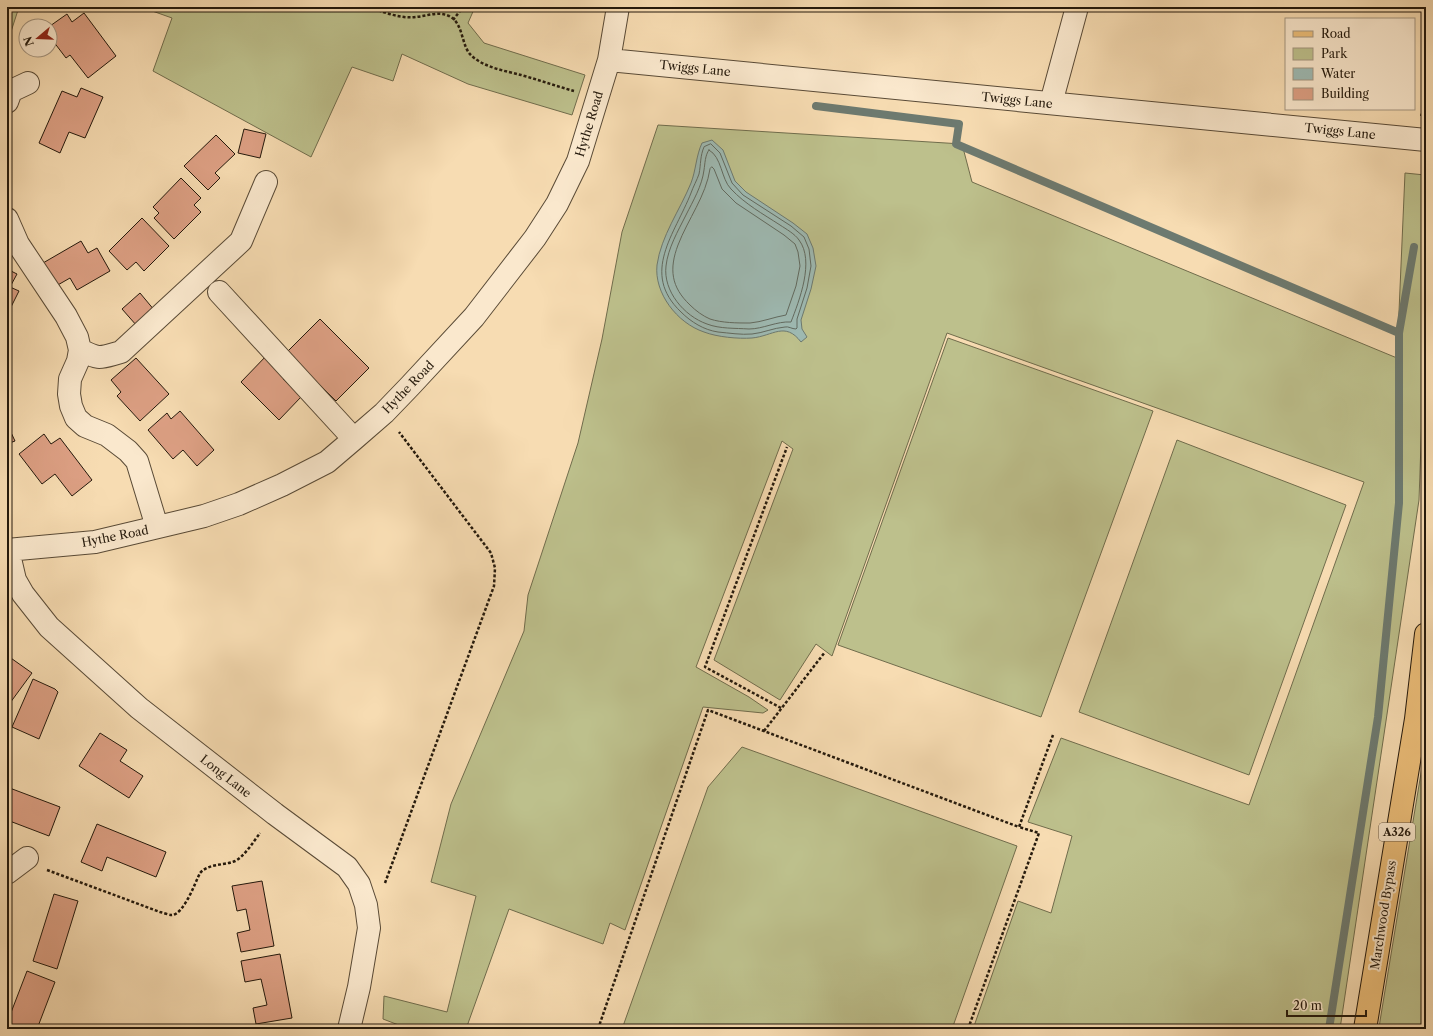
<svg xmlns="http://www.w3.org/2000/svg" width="1433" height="1036" viewBox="0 0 1433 1036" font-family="'Libre Caslon Text',serif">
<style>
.green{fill:#bdc08c;stroke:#706c4c}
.water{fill:#9ebab3;stroke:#6d7a70}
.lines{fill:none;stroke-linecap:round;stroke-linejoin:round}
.shore{stroke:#616a60;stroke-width:1}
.stream{stroke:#6d7a70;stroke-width:8}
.building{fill:#dda084;stroke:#24190c}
.minor-casing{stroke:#594a36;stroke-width:24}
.major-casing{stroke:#24190c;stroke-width:24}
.path{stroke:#24190c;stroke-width:2.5;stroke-dasharray:3 2;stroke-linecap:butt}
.minor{stroke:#fae8cd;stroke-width:22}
.major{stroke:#ecbe79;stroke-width:22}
.labels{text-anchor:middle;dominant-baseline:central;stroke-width:4;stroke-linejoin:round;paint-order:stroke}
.shield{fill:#fae8cd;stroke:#645746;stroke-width:1}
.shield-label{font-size:11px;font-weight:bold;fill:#24190c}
.street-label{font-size:12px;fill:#24190c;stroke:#fae8cd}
</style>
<rect width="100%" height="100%" fill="#f7dcb2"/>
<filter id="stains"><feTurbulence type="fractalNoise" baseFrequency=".005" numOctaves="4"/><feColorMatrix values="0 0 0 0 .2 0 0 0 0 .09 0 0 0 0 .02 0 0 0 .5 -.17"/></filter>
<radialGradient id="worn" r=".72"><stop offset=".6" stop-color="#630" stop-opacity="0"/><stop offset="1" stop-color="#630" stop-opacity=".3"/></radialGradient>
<!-- green -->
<path class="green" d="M 7,7 L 19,7 L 7,44 Z
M 141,7 L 475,7 L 468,23 L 484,43 L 585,75 L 572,115 L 468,84 L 402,54 L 393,81 L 352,67 L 311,157 L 153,71 L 172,18 Z
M 658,125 L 962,144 L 972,182 L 1397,358 L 1405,173 L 1425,175 L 1426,300 L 1419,500 L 1340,1029 L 973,1029 L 1018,901 L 1051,913 L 1072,836 L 1028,822 L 1061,738 L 1249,805 L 1364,482 L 947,333 L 832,656 L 816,644 L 780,700 L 714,660 L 793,449 L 782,441 L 696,667 L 749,697 L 768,710 L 763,713 L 703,707 L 625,930 L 610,923 L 603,944 L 509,909 L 466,1029 L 409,1029 L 383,1019 L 384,996 L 447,1012 L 476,896 L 431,882 L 451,804 L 524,631 L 528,595 L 578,443 L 602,339 L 622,232 Z
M 948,338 L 1153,411 L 1041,717 L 838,645 Z
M 1177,440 L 1346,505 L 1249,775 L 1079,712 Z
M 1426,743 L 1426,1029 L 1379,1029 L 1380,1021 Z
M 742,747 L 1017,846 L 952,1029 L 622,1029 L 708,787 Z"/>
<!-- water -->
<path class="water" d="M 712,140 L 723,150 L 735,181 L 746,192 L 793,223 L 807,234 L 813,248 L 816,266 L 811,289 L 801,320 L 802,329 L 807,337 L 801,342 C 785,321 773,336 752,338 C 738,339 717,337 704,332 C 677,323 654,293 657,265 C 661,236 680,210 691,183 C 696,170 696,156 702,143 Z"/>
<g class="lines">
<!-- shore -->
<path class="shore" d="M 711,144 L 720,153 L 732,183 L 743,195 L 791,226 L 804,237 L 809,249 L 811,266 L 807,288 L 797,319 L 797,328 L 796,329 C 792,329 788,326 785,327 C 773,328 763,333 752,334 C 741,335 729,333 718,332 C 704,330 691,322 681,312 C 640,273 675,234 691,193 C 693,187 697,180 699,174 C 701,164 700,156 704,147 Z
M 709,150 C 722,157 721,179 731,189 C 745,204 763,214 780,225 C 786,229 795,234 799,240 C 815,261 799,301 791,322 C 777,321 763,329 749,329 C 735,328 720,329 707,324 C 684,316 663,291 666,266 C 668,248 678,231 686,215 C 693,201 702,186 704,170 C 705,164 705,155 709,150 Z
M 712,167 L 714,169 L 722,189 L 736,203 L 784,235 L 795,244 L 798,252 L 800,266 L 796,286 L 786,315 C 774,317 762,322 750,323 C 737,323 722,323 710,319 C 703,316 696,311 690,305 C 671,287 669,269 678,245 C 688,219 706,196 710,169 Z"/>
<!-- stream -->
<path class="stream" d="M 816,106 L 959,124 L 956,144 L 1399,333
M 1329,1029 L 1378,717 L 1399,503 L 1399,333 L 1414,247"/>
</g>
<!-- building -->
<path class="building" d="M 84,13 L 116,56 L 88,78 L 70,55 L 66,58 L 50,37 L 50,26 L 67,14 L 72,22 Z
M 81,88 L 103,97 L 85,138 L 69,132 L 60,153 L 39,143 L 62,91 L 77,97 Z
M 244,129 L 266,134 L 260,158 L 238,153 Z
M 216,135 L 235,154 L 215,173 L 220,178 L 208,190 L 184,166 Z
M 181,178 L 201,198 L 194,205 L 201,212 L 174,239 L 154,218 L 159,213 L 153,207 Z
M 142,218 L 169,246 L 144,271 L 136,262 L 127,270 L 109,251 Z
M 81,241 L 88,253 L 97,248 L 110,271 L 77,290 L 70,278 L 56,286 L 43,263 Z
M 7,269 L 17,274 L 10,287 L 19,291 L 7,315 Z
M 140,293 L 155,311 L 137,326 L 122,309 Z
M 320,319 L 369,368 L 336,401 L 287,352 Z
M 269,353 L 289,373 L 283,379 L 301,397 L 279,420 L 241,382 Z
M 136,358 L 169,394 L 140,421 L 117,396 L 121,392 L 111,380 Z
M 180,411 L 214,450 L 197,466 L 183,450 L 173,459 L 148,430 L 167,413 L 171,419 Z
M 7,424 L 15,441 L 7,444 Z
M 44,434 L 51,444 L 60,438 L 92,480 L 72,496 L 55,474 L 42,484 L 19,454 Z
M 8,656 L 32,673 L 10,703 L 7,701 L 7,658 Z
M 33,679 L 55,689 L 58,692 L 39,739 L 12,727 Z
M 100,733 L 127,750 L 120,761 L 143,776 L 129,798 L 79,766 Z
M 7,787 L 60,807 L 49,836 L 7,820 Z
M 97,824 L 166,852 L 156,877 L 107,857 L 102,871 L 81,862 Z
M 262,881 L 274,946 L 241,952 L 237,933 L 250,930 L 246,909 L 237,911 L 232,886 Z
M 54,894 L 78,901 L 57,969 L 33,961 Z
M 280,954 L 292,1018 L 256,1024 L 253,1008 L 267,1005 L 261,979 L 245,982 L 241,961 Z
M 27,971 L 55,982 L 37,1029 L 7,1029 L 7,1023 Z
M 234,1025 L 250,1029 L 233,1029 Z"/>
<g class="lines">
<!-- minor casing -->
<g class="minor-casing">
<path id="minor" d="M 609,60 L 1426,140
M 7,102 L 11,91 L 28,83
M 1051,103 L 1077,7
M 7,219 L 18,244 L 66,316 L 77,337 L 80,350 L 78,361 L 70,379 L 69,394 L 71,406 L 76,418 L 85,426 L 107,435 L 128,451 L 137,461 L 157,527
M 219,292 L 354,439
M 80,350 C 101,360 99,358 121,352 L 241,241 L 266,182
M 7,550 L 95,542 L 204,516 L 239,504 L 282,485 L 327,462 L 354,439 L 384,413 L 410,386 L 474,317 L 535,238 L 557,204 L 578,161 L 609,60 L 618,7
M 8,550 L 15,580 L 23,594 L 49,627 L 139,708 L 275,814 L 347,867 L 359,884 L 366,905 L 369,928 L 359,987 L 349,1029
M 7,873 L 27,858"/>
</g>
<!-- major casing -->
<g class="major-casing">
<path id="major" d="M 1365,1029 L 1416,719 L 1426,634"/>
</g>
<!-- path -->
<path class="path" d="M 369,7 C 383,12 400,19 416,17 C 427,16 438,11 449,16 C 465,24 460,47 473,57 C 486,68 506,71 521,75 C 539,80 556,86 574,91
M 453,20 L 463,7
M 1421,116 L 1426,105
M 781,708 L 705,667 L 787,447
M 764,731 L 825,652
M 47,870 L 160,912 C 164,913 169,915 172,915 C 184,914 195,883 200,873 C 209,863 223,866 235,861 C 244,857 254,841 260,833
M 385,883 L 494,586 L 495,568 L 491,553 L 399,432
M 598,1029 L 708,710 L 1019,827 L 1053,735
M 968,1029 L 1039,833 L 1019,827"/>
<!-- minor -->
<use href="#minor" class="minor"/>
<!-- major -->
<use href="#major" class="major"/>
</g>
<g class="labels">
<!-- shield labels -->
<rect class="shield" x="1379" y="823" width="36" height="18" rx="3"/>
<g class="shield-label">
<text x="1397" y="832">A326</text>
</g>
<!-- street labels -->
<g class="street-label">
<text transform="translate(695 68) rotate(6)">Twiggs Lane</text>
<text transform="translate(1017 100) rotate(6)">Twiggs Lane</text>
<text transform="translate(589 124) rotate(-73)">Hythe Road</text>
<text transform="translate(1340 131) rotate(6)">Twiggs Lane</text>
<text transform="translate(408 387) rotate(-46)">Hythe Road</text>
<text transform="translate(115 536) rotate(-11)">Hythe Road</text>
<text transform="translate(226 776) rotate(38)">Long Lane</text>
<text transform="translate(1383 915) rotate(-81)">Marchwood Bypass</text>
</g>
</g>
<!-- margin -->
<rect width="1433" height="1036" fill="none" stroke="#f7dcb2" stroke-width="24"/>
<rect x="8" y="8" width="1417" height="1020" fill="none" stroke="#24190c" stroke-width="2"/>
<rect x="12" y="12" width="1409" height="1012" fill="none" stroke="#24190c"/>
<!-- legend -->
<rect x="1285" y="18" width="130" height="92" fill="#fae8cd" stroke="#a49580"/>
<rect x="1293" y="31" width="20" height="6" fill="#ecbe79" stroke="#a49580"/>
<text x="1321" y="38" font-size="12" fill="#24190c">Road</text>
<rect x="1293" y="48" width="20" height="12" fill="#bdc08c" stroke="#a49580"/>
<text x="1321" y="58" font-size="12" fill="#24190c">Park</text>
<rect x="1293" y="68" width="20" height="12" fill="#9ebab3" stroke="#a49580"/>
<text x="1321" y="78" font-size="12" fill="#24190c">Water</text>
<rect x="1293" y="88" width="20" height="12" fill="#dda084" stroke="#a49580"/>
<text x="1321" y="98" font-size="12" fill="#24190c">Building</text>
<!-- north arrow -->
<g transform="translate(38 38) rotate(251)"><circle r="19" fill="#fae8cd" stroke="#a49580"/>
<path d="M0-3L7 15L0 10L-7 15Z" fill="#8f2418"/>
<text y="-6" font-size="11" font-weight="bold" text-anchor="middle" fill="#24190c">N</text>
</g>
<!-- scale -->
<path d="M1287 1010v6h79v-6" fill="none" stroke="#24190c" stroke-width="2"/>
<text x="1293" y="1010" font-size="12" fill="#24190c" stroke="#fae8cd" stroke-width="3" paint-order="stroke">20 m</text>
<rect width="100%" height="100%" filter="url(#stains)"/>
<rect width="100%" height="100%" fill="url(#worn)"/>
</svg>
